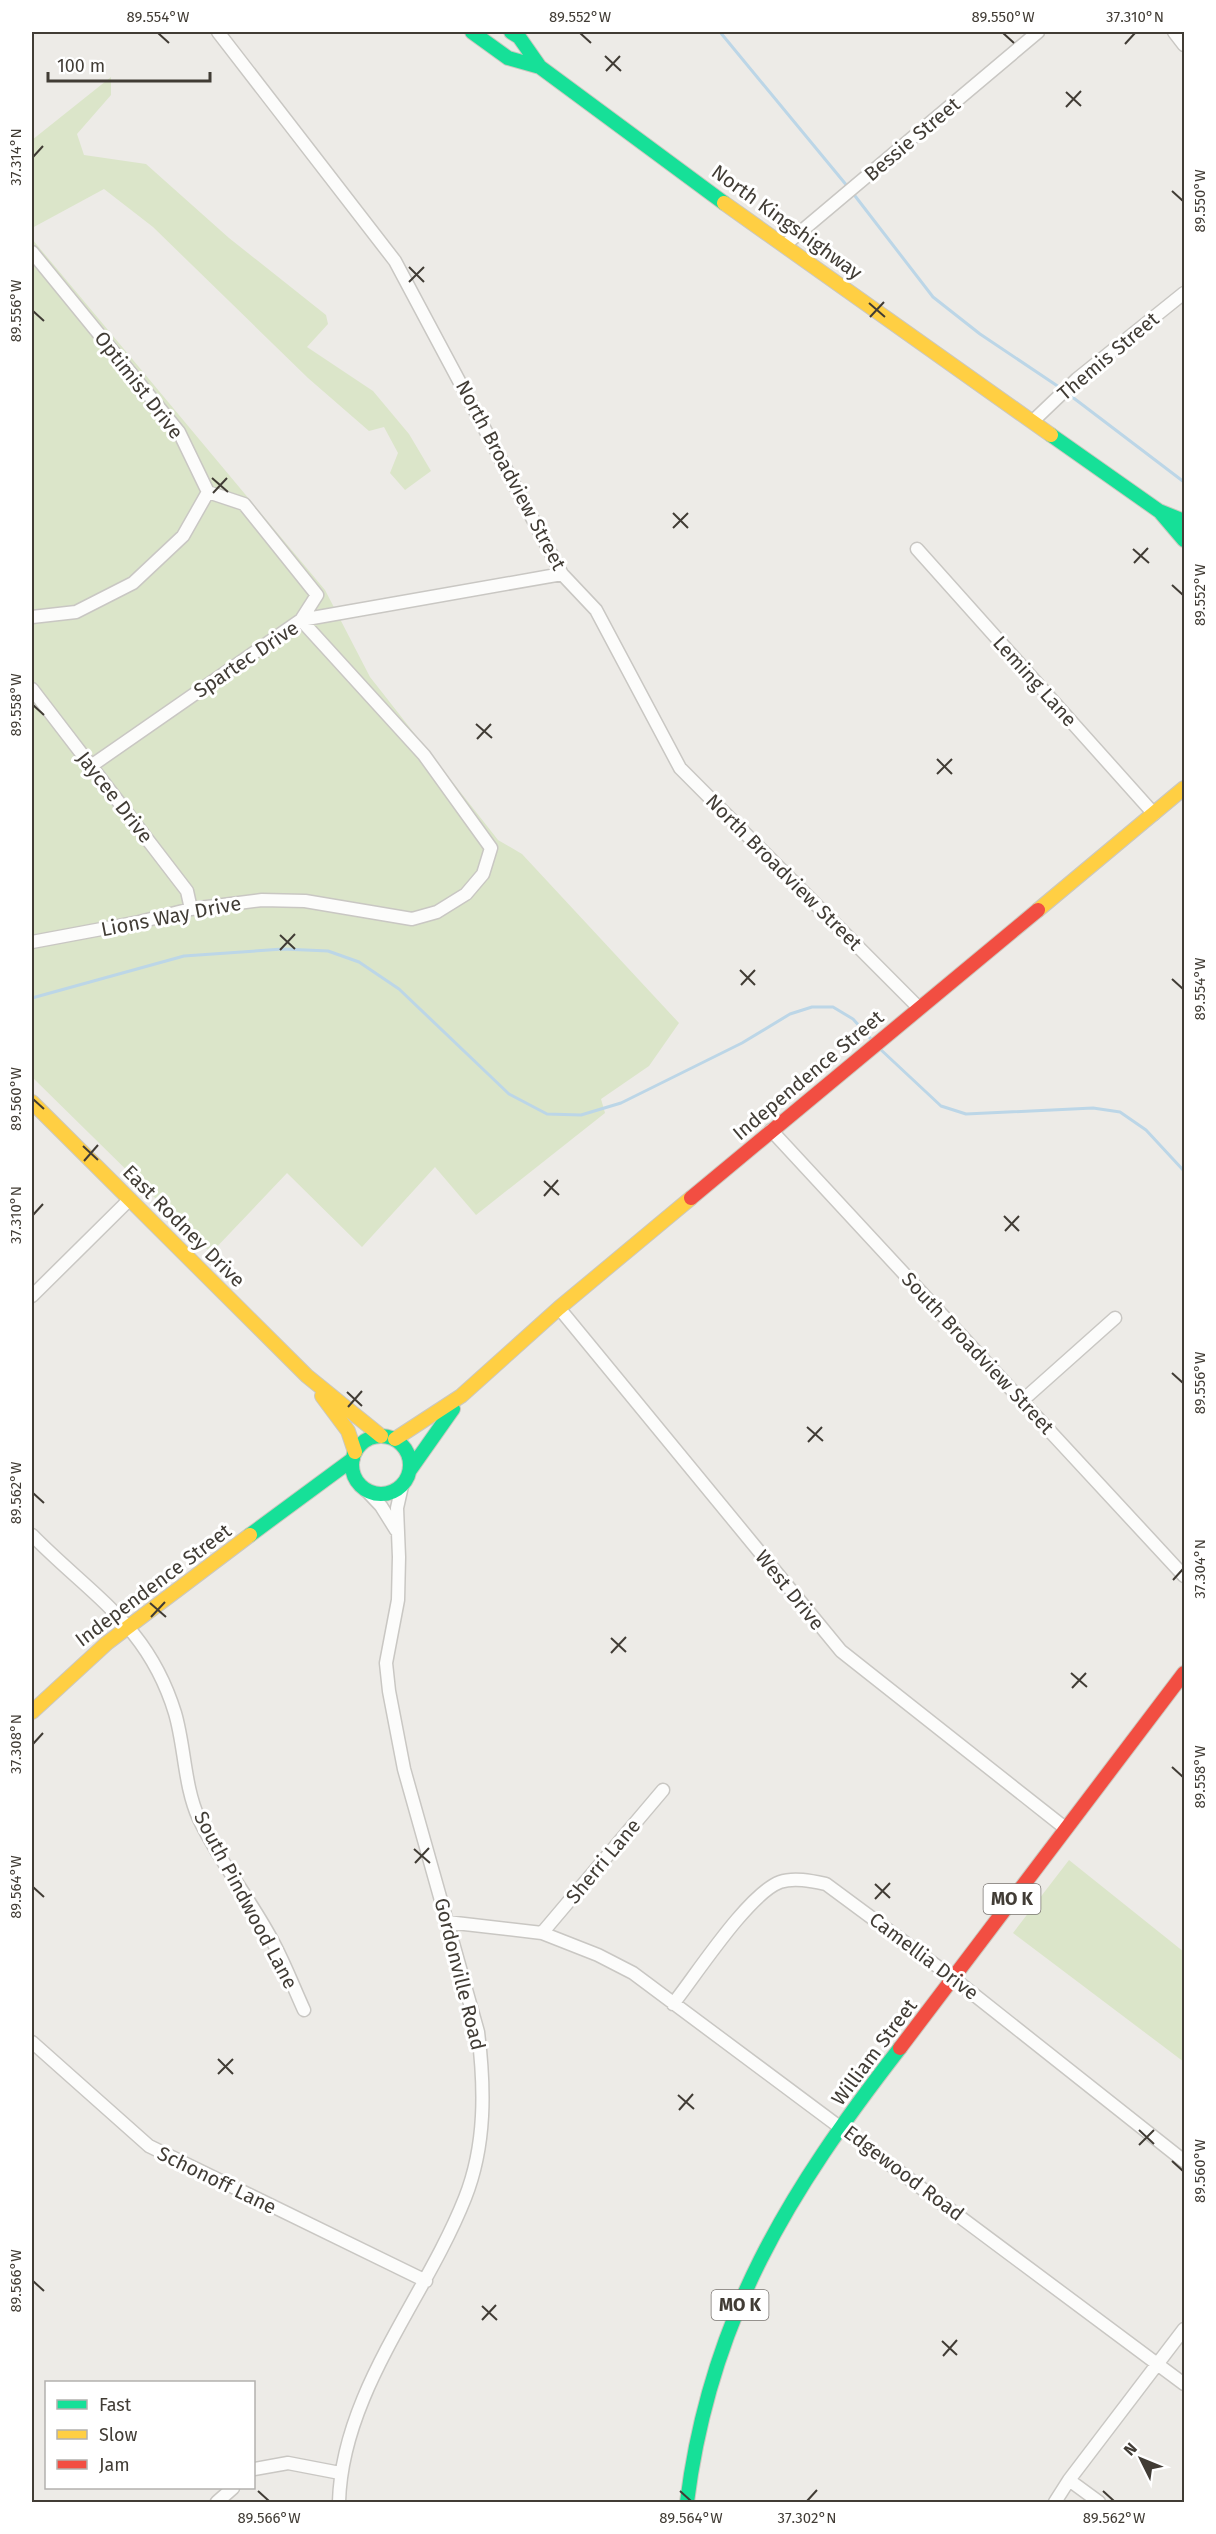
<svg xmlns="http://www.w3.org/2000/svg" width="1216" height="2534" viewBox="0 0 1216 2534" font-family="'Fira Sans',sans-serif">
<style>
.green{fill:#dbe5c9}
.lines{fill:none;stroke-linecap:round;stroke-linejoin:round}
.stream{stroke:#bcd6e7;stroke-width:3}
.street-casing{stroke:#c9c7c3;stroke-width:15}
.fast-casing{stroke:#cbc8bf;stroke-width:16}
.slow-casing{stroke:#cbc8bf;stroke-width:16}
.jam-casing{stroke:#cbc8bf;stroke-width:16}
.street{stroke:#fcfcfb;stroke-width:12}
.fast{stroke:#16e098;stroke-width:14}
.slow{stroke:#ffcf43;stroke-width:14}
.jam{stroke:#f24e42;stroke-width:14}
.ticks{fill:none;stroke:#413c35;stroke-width:2}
.labels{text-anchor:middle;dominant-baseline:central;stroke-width:6;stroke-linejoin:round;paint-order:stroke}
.shield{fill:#fff;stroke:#7a7672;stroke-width:1.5}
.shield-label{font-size:18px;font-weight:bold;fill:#413c35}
.street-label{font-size:20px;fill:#413c35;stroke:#fff}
.neatline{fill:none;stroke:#413c35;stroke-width:2}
.ticks-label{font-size:15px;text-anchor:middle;fill:#413c35}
</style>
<rect width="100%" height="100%" fill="#edebe7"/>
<!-- green -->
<path class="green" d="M 111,77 L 111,95 L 77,134 L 84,155 L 146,164 L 229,238 L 326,315 L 328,324 L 307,347 L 373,391 L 409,434 L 431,471 L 405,490 L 390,473 L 398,453 L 384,427 L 369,431 L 308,378 L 153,227 L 104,189 L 32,228 L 32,140 Z
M 32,239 L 325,590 L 370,677 L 498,840 L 522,854 L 679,1023 L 649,1066 L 601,1099 L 605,1113 L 476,1215 L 435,1167 L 362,1247 L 287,1173 L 211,1253 L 32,1077 Z
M 1069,1860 L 1184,1952 L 1184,2062 L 1013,1933 Z"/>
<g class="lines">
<!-- stream -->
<path class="stream" d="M 720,32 L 848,187
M 852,192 L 933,297 L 980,334 L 1062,389
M 1067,393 L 1184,482
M 32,998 L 184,956 L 283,949 L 328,951 L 359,962 L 399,989 L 509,1094 L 547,1114 L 581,1115 L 621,1103 L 742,1043 L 790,1014 L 812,1007 L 833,1007 L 853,1019 L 871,1039
M 879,1048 L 941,1106 L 966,1114 L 1093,1108 L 1120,1112 L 1146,1130 L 1184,1171"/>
<!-- street casing -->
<g class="street-casing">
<path id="street" d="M 218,32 L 395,261 L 562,574 L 596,610 L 680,768 L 919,1008
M 1174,32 L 1184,45
M 785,245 L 1038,32
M 32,252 L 179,432 L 208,492 L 244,504 L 317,595 L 301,620 L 424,755 L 491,848 L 483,874 L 466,894 L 437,912 L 412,919 L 305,901 L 262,900 L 191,909 L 139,922 L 32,942
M 1033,421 L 1077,379 L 1184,293
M 917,549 L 1154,814
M 32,617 L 76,612 L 133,583 L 183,536 L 208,492
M 32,689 L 187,891 L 191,909
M 91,766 L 301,620 L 562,574
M 771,1130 L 1184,1576
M 32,1296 L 130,1199
M 559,1308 L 841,1651 L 1065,1828
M 1023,1400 L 1115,1318
M 365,1489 L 381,1506 L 396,1530
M 32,1535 C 92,1596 148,1625 175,1713 C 185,1747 184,1786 199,1819 C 220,1863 252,1901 274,1944 C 285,1965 294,1988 304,2010
M 447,1922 L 542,1933 L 598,1955 L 633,1973 L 1184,2384
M 542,1933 L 663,1790
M 673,2004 C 696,1975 748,1894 780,1882 C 794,1877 812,1881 826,1884 L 953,1978 L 1184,2161
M 32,2042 L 149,2146 L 426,2281
M 254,2469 L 288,2463 L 340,2473
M 1069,2480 L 1099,2502
M 217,2502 L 233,2488
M 339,2502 C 342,2392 425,2299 465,2198 C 486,2145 485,2088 478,2032 L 404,1769 L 389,1691 L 386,1663 L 398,1600 L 399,1557 L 397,1508 L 402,1486
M 1055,2502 L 1069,2480 L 1184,2329"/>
</g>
<!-- fast casing -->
<g class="fast-casing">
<path id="fast" d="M 472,32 L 508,58 L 540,67
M 511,32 L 519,37 L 540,67 L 724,203
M 1051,435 L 1159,511 L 1184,521
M 1161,513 L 1184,540
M352 1465a29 29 0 1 1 58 0a29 29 0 1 1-58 0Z
M 410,1470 L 453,1409
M 250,1535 L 353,1459
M 687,2502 C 710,2318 789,2191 900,2048"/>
</g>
<!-- slow casing -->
<g class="slow-casing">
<path id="slow" d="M 724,203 L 1051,435
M 1038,910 L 1184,788
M 32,1102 L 307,1376 L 381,1436
M 322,1396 L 348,1431 L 355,1452
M 395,1439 L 461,1396 L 559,1308 L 691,1198
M 32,1712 L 107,1643 L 250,1535"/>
</g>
<!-- jam casing -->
<g class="jam-casing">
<path id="jam" d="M 691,1198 L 1038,910
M 900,2048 L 1184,1673"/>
</g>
<!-- street -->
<use href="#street" class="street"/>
<!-- fast -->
<use href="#fast" class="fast"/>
<!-- slow -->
<use href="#slow" class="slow"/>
<!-- jam -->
<use href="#jam" class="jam"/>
</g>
<!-- ticks -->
<path class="ticks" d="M 158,33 L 169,43M 580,33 L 591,43M 1003,33 L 1014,43M 1125,44 L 1135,33M 605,56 L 621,71M 606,71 L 620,56M 1066,92 L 1081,106M 1066,107 L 1081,91M 33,157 L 43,146M 1172,191 L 1183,201M 409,267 L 424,282M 409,282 L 424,267M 869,303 L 885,317M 33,311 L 44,321M 870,317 L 884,302M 212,478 L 228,492M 213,493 L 227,478M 673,513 L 688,528M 673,528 L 688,513M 1133,549 L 1149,563M 1134,563 L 1148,548M 1172,585 L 1183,595M 33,705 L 44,715M 476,724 L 492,738M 477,739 L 491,724M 937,759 L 952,774M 937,774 L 952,759M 280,935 L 295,949M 280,950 L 295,934M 740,970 L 755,985M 1172,979 L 1183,989M 741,985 L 755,970M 33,1099 L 44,1109M 83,1146 L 98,1160M 84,1161 L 98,1145M 544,1181 L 559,1195M 544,1196 L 558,1180M 33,1215 L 43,1204M 1004,1216 L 1019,1231M 1005,1231 L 1019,1216M 1172,1373 L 1183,1383M 347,1392 L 362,1406M 348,1407 L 362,1391M 807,1427 L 823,1441M 808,1442 L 822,1427M 33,1493 L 44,1503M 1173,1580 L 1183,1569M 150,1603 L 166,1617M 151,1617 L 165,1602M 611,1638 L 626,1652M 611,1653 L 626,1637M 1071,1673 L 1087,1687M 1072,1688 L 1086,1673M 33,1744 L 43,1733M 1172,1767 L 1183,1777M 414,1849 L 430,1863M 415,1863 L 429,1848M 875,1884 L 890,1898M 33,1887 L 44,1897M 875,1899 L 890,1883M 218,2059 L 233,2074M 218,2074 L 233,2059M 678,2095 L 694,2109M 679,2110 L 693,2094M 1139,2130 L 1154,2144M 1139,2145 L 1154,2130M 1172,2161 L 1183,2171M 33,2281 L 44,2291M 482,2306 L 497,2320M 482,2320 L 496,2305M 942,2341 L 957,2355M 943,2356 L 957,2340M 258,2491 L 269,2501M 680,2491 L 691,2501M 1103,2491 L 1114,2501M 807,2501 L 817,2490"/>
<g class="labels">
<!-- shield labels -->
<g class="shield">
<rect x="983.5" y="1884" width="57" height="30" rx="4.5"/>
<rect x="711.5" y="2290" width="57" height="30" rx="4.5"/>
</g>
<g class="shield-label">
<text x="1012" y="1899">MO K</text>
<text x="740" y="2305">MO K</text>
</g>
<!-- street labels -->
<g class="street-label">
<text transform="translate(912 139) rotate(-40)">Bessie Street</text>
<text transform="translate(787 222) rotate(36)">North Kingshighway</text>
<text transform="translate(1108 356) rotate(-40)">Themis Street</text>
<text transform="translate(139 385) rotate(52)">Optimist Drive</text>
<text transform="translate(511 475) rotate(62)">North Broadview Street</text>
<text transform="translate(246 659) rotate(-34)">Spartec Drive</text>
<text transform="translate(1035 681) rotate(48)">Leming Lane</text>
<text transform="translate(115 797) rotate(52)">Jaycee Drive</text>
<text transform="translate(784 872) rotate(45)">North Broadview Street</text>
<text transform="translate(171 916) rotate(-11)">Lions Way Drive</text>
<text transform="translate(808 1075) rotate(-40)">Independence Street</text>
<text transform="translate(184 1226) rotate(45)">East Rodney Drive</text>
<text transform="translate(978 1353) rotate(47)">South Broadview Street</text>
<text transform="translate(153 1585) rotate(-37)">Independence Street</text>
<text transform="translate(790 1590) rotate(51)">West Drive</text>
<text transform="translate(603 1861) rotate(-50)">Sherri Lane</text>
<text transform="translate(246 1900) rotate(62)">South Pindwood Lane</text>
<text transform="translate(924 1956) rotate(37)">Camellia Drive</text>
<text transform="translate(460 1974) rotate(76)">Gordonville Road</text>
<text transform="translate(874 2052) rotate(-53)">William Street</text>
<text transform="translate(904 2173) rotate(37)">Edgewood Road</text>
<text transform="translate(217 2180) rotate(26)">Schonoff Lane</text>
</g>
</g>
<!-- border -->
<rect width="1216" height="2534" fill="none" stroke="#ffffff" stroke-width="66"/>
<!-- legend -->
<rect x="45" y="2381" width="210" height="108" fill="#ffffff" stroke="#b3b1ae" stroke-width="1.5"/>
<rect x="57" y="2400" width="30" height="9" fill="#16e098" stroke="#b3b1ae" stroke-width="1.5"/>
<text x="99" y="2411" font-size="18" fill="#413c35">Fast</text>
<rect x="57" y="2430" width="30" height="9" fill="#ffcf43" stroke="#b3b1ae" stroke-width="1.5"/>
<text x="99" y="2441" font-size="18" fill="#413c35">Slow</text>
<rect x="57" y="2460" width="30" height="9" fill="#f24e42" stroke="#b3b1ae" stroke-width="1.5"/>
<text x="99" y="2471" font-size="18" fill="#413c35">Jam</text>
<!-- north arrow -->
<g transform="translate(1141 2459) rotate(313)" stroke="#ffffff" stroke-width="4.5" paint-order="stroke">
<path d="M0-4.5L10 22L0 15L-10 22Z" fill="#413c35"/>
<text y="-9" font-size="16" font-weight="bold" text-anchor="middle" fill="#413c35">N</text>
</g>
<!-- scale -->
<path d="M48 72v9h162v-9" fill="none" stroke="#413c35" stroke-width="3"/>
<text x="57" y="72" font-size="18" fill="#413c35" stroke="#ffffff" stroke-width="4.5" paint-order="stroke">100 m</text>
<rect x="33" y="33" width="1150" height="2468" class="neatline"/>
<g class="ticks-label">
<text x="158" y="22">89.554°W</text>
<text x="580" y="22">89.552°W</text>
<text x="1003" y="22">89.550°W</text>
<text x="1135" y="22">37.310°N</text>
<text transform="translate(16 157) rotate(-90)" y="5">37.314°N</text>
<text transform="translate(1200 201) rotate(-90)" y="5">89.550°W</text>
<text transform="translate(16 311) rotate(-90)" y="5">89.556°W</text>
<text transform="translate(1200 595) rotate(-90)" y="5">89.552°W</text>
<text transform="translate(16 705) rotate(-90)" y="5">89.558°W</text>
<text transform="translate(1200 989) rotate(-90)" y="5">89.554°W</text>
<text transform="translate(16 1099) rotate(-90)" y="5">89.560°W</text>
<text transform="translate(16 1215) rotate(-90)" y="5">37.310°N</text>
<text transform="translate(1200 1383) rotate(-90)" y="5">89.556°W</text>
<text transform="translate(16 1493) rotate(-90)" y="5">89.562°W</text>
<text transform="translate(1200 1569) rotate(-90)" y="5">37.304°N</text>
<text transform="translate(16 1744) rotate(-90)" y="5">37.308°N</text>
<text transform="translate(1200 1777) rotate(-90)" y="5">89.558°W</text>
<text transform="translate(16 1887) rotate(-90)" y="5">89.564°W</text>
<text transform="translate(1200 2171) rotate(-90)" y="5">89.560°W</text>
<text transform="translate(16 2281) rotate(-90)" y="5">89.566°W</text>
<text x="269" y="2523">89.566°W</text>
<text x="691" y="2523">89.564°W</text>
<text x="807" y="2523">37.302°N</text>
<text x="1114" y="2523">89.562°W</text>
</g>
</svg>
